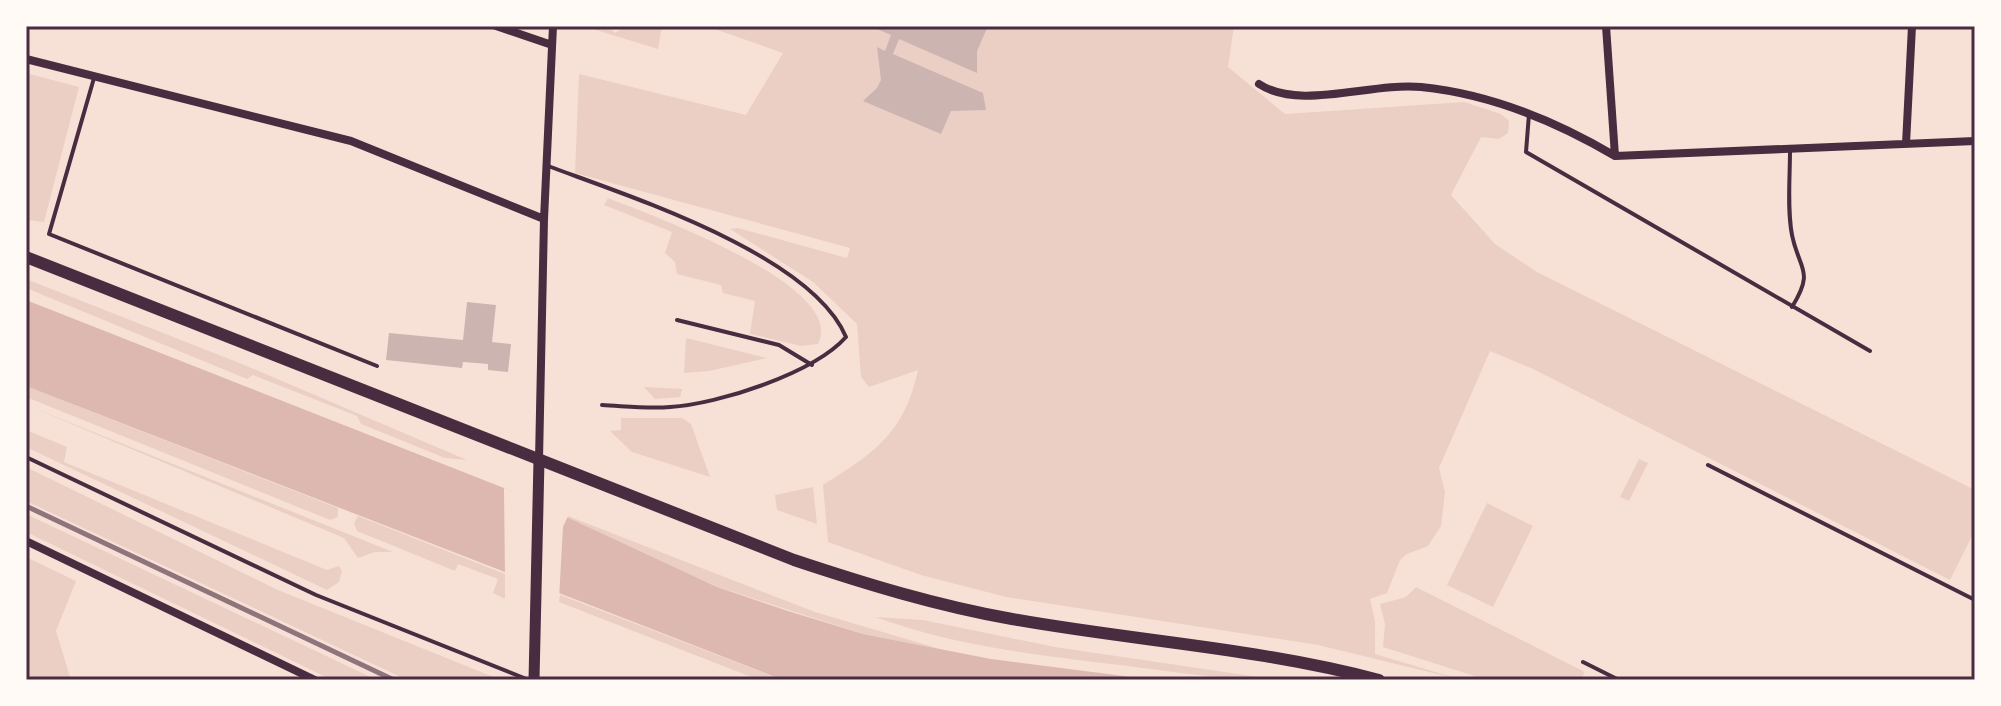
<svg xmlns="http://www.w3.org/2000/svg" width="2001" height="706" viewBox="0 0 2001 706" font-family="'Noto Sans',sans-serif">
<style>
.green{fill:#ebcfc5}
.water{fill:#dcb8b0}
.pier{fill:#f7e1d7}
.building{fill:#ccb4b1}
.lines{fill:none;stroke-linecap:round;stroke-linejoin:round}
.service{stroke:#4a2c40;stroke-width:4}
.minor{stroke:#4a2c40;stroke-width:8}
.secondary{stroke:#4a2c40;stroke-width:11}
.primary{stroke:#4a2c40;stroke-width:12}
.rail{stroke:#8f747c;stroke-width:5}
.neatline{fill:none;stroke:#4a2c40;stroke-width:3}
</style>
<rect width="100%" height="100%" fill="#f7e1d7"/>
<!-- green -->
<path class="green" d="M 583,26 L 614,26 L 611,29 L 615,33 L 625,26 L 662,26 L 658,49 Z
M 706,26 L 1234,26 L 1228,67 L 1285,114 L 1464,102 L 1501,114 L 1509,121 L 1508,133 L 1499,139 L 1481,137 L 1451,195 L 1495,244 L 1537,272 L 1975,490 L 1975,530 L 1950,580 L 1533,369 L 1490,351 L 1439,468 L 1445,492 L 1441,526 L 1428,546 L 1407,554 L 1400,560 L 1387,593 L 1370,599 L 1375,621 L 1375,654 L 1462,680 L 1318,645 L 1006,597 L 921,575 L 828,542 L 823,485 C 874,453 904,434 918,370 L 869,387 L 861,377 L 857,324 L 813,282 L 730,229 L 738,228 L 847,258 L 850,248 L 575,173 L 579,74 L 746,115 L 783,53 Z
M 26,73 L 79,87 L 44,222 L 26,220 Z
M 608,198 C 648,214 849,286 818,344 L 801,346 L 750,334 L 755,301 L 723,293 L 721,285 L 677,274 L 675,262 L 665,253 L 672,232 L 604,205 Z
M 26,279 L 242,364 L 467,460 L 445,458 L 361,424 L 357,416 L 253,375 L 247,379 L 26,288 Z
M 686,338 L 767,358 L 709,371 L 684,373 Z
M 26,386 L 338,508 L 338,517 L 330,520 L 26,397 Z
M 644,387 L 682,389 L 680,397 L 655,399 Z
M 26,405 L 393,552 L 375,552 L 358,558 L 344,538 Z
M 621,418 L 682,418 L 691,424 L 710,477 L 632,452 L 610,431 L 621,430 Z
M 26,430 L 67,447 L 64,462 L 327,570 L 339,566 L 342,571 L 339,582 L 327,590 L 26,447 Z
M 1639,459 L 1648,463 L 1629,501 L 1620,497 Z
M 26,467 L 278,590 L 501,680 L 407,680 L 26,501 Z
M 813,487 L 817,524 L 777,510 L 775,495 Z
M 1487,503 L 1533,526 L 1493,607 L 1447,585 Z
M 26,514 L 377,680 L 332,680 L 26,532 Z
M 358,516 L 505,574 L 505,599 L 493,593 L 498,579 L 458,564 L 455,571 L 357,531 L 354,523 Z
M 568,516 L 815,612 L 940,649 L 863,634 L 718,587 L 567,520 Z
M 26,557 L 76,581 L 56,631 L 71,680 L 26,680 Z
M 1416,587 L 1585,672 L 1580,680 L 1487,680 L 1383,647 L 1385,624 L 1380,604 L 1406,597 Z
M 560,595 L 783,680 L 759,680 L 559,602 Z
M 875,617 L 923,620 L 1055,647 L 1278,680 C 1224,680 1173,672 1120,665 C 1036,655 954,646 875,617 Z"/>
<!-- water -->
<path class="water" d="M 26,300 L 504,488 L 717,587 L 788,611 L 863,634 L 991,659 L 1155,680 L 783,680 L 26,386 Z"/>
<!-- pier -->
<path class="pier" d="M 504,488 L 568,516 L 563,527 L 559,599 L 505,578 Z"/>
<!-- building -->
<path class="building" d="M 870,26 L 988,26 L 977,51 L 977,73 L 899,39 L 893,54 L 983,93 L 986,110 L 951,111 L 941,134 L 863,101 L 877,88 L 881,80 L 877,47 L 885,51 L 891,35 Z
M 467,302 L 496,305 L 492,342 L 511,344 L 508,372 L 488,370 L 488,364 L 463,362 L 462,368 L 386,360 L 389,333 L 463,340 Z"/>
<g class="lines">
<!-- service -->
<path class="service" d="M 94,78 L 49,234 L 377,366
M 1529,114 L 1526,152 L 1870,351
M 1790,151 C 1790,178 1787,209 1792,235 C 1799,270 1815,270 1792,307
M 548,166 C 628,196 811,254 846,337 C 814,373 719,404 670,407 C 648,409 624,406 602,405
M 677,320 L 779,345 L 812,365
M 26,457 L 316,595 L 529,680
M 1708,465 L 1975,600
M 1583,662 L 1619,680"/>
<!-- minor -->
<path class="minor" d="M 496,26 L 552,45
M 1606,26 L 1615,156
M 26,59 L 351,141 L 544,219
M 1259,84 C 1300,111 1371,82 1421,87 C 1491,94 1554,120 1615,156 L 1975,141
M 1906,144 L 1912,26
M 539,460 L 544,219 L 553,26
M 26,541 L 315,680"/>
<!-- secondary -->
<path class="secondary" d="M 534,680 L 539,460"/>
<!-- primary -->
<path class="primary" d="M 26,257 L 794,560 C 866,584 938,606 1012,619 C 1134,641 1259,648 1379,680"/>
<!-- rail -->
<path class="rail" d="M 26,506 L 394,680"/>
</g>
<!-- border -->
<rect width="2001" height="706" fill="none" stroke="#fffaf5" stroke-width="56"/>
<rect x="28" y="28" width="1945" height="650" class="neatline"/>
</svg>
